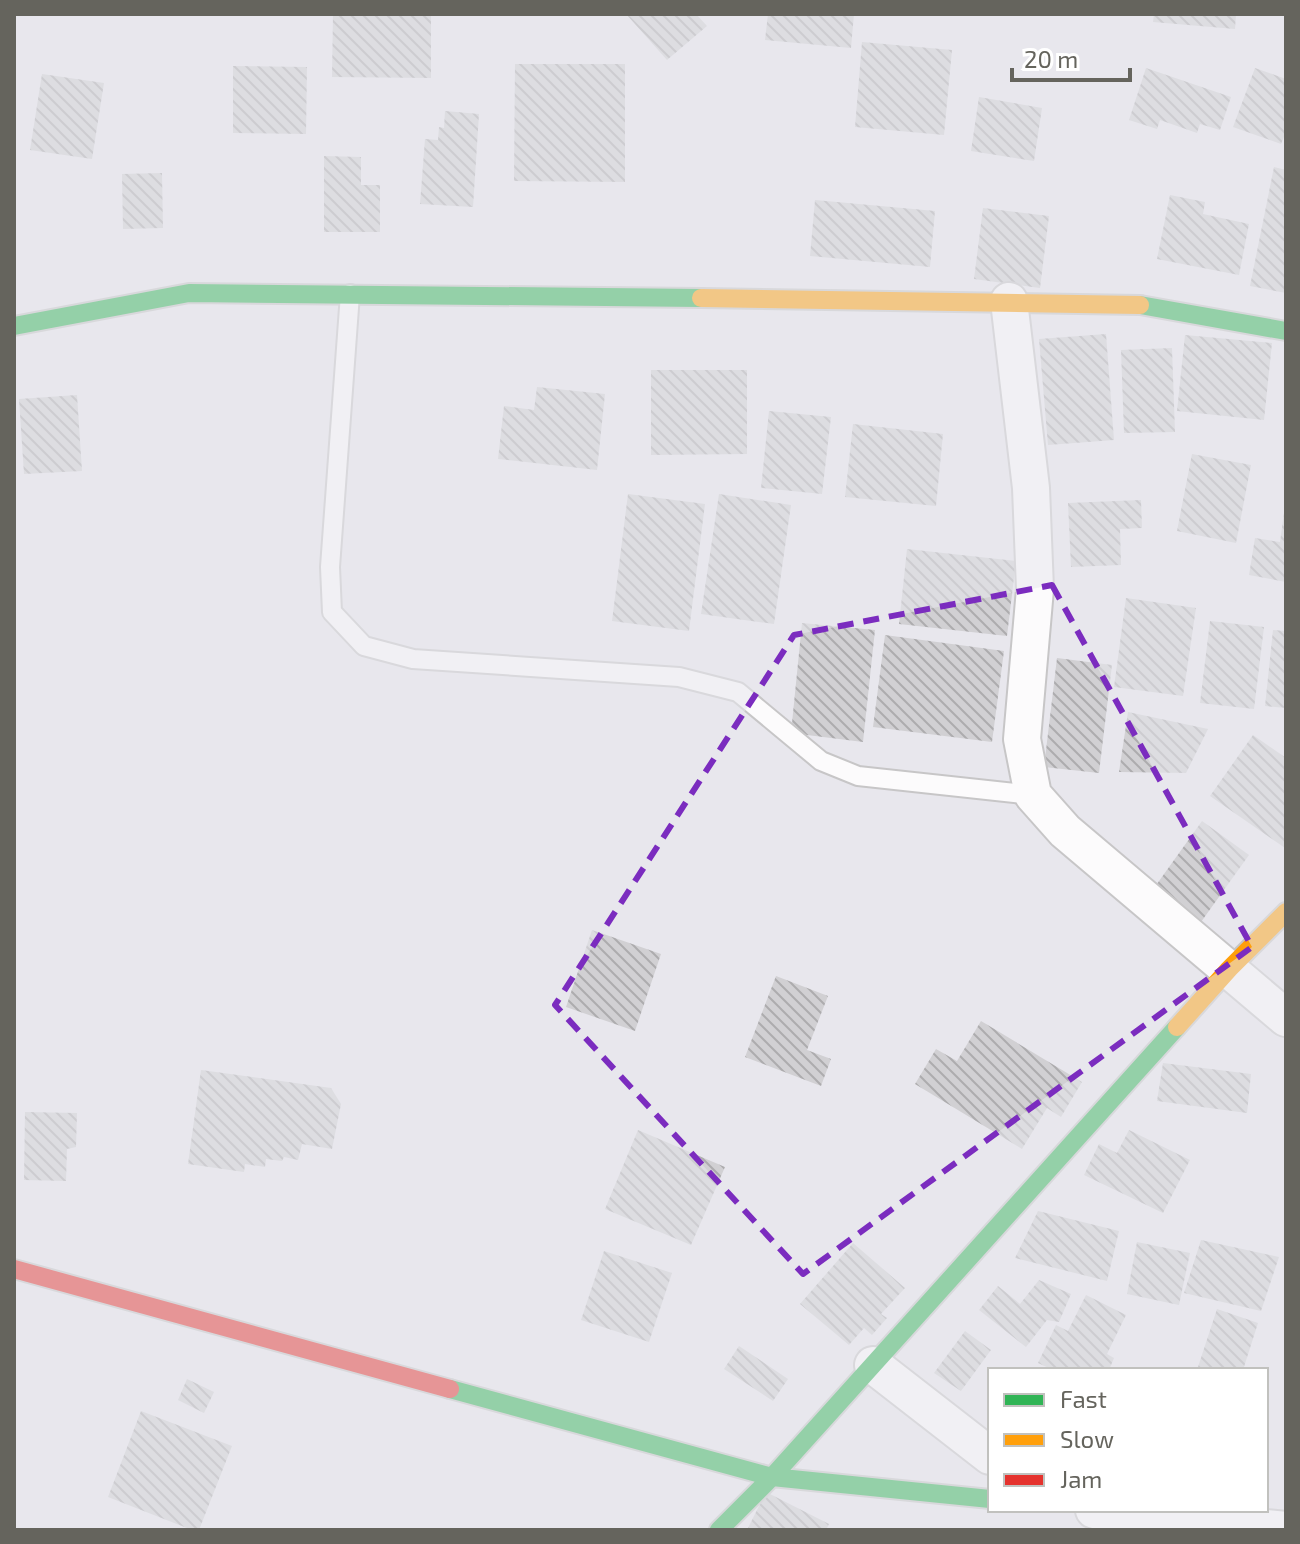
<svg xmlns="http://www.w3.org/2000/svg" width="1300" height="1544" viewBox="0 0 1300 1544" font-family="'Exo 2',sans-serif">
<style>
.building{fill:url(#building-back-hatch)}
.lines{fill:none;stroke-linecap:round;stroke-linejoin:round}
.lane-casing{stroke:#c7c6c7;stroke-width:22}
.street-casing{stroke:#c7c6c7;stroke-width:40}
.fast-casing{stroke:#c6c6c6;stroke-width:22}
.slow-casing{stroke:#c6c6c6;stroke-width:22}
.jam-casing{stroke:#c6c6c6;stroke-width:22}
.lane{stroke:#fcfbfc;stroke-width:18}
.street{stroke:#fcfbfc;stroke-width:36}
.fast{stroke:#30b455;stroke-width:18}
.slow{stroke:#ff9f0a;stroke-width:18}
.jam{stroke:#e5322d;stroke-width:18}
.marked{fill:none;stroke:#7b2cbf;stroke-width:6;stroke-dasharray:16 10;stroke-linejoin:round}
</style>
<defs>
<pattern id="building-back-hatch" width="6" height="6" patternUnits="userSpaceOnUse" patternTransform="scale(2)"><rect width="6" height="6" fill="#d1d0d3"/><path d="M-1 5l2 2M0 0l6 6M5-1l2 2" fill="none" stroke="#adacae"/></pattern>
</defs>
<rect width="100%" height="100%" fill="#e8e7ed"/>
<!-- building -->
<path class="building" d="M 333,14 L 431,14 L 431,78 L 332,77 Z
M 626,14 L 696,14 L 707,26 L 667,60 Z
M 768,14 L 854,14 L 851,48 L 765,40 Z
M 1154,14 L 1236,14 L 1235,29 L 1153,22 Z
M 862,42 L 952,50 L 944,135 L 855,127 Z
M 515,64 L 625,64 L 625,182 L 514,181 Z
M 233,66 L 307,67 L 306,134 L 233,133 Z
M 1146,68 L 1231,97 L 1220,130 L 1200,124 L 1197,133 L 1160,120 L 1157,129 L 1129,120 Z
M 1255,68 L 1286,79 L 1286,132 L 1281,144 L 1233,127 Z
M 42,74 L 104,83 L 92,159 L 30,150 Z
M 979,97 L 1042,108 L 1034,161 L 971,151 Z
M 445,111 L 479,114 L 473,207 L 420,204 L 425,139 L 438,140 L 439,127 L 444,128 Z
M 324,156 L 361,157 L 361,185 L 380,185 L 380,232 L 324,232 Z
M 1274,167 L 1286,170 L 1286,293 L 1250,286 Z
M 162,173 L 163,228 L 123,229 L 122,174 Z
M 1170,195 L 1205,202 L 1203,214 L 1249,224 L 1239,275 L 1157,259 Z
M 815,200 L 935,211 L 930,267 L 810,256 Z
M 983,208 L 1049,216 L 1040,288 L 974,279 Z
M 1106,334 L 1114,440 L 1048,445 L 1039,339 Z
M 1185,335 L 1272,343 L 1264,420 L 1177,411 Z
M 1172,348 L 1175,432 L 1124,433 L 1121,350 Z
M 651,370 L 747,370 L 747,454 L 651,455 Z
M 537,387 L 605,394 L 597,470 L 498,459 L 504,406 L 534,410 Z
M 77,395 L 82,471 L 24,474 L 19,399 Z
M 769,411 L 831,417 L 822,494 L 761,488 Z
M 853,424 L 943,434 L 936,506 L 845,497 Z
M 1192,454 L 1251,465 L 1236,543 L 1177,531 Z
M 628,494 L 705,504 L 689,631 L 612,621 Z
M 719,494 L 791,505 L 774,624 L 701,614 Z
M 1141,500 L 1142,528 L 1120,529 L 1121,565 L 1071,567 L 1068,503 Z
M 1284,513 L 1286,582 L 1249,575 L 1255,538 L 1280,542 Z
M 907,549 L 1016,561 L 1007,636 L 899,624 Z
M 1126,598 L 1196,608 L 1183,696 L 1114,687 Z
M 1210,621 L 1264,627 L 1254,709 L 1200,703 Z
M 802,623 L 875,630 L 863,742 L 791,733 Z
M 1273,630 L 1286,631 L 1286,708 L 1265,706 Z
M 885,635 L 1004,651 L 992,742 L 873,727 Z
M 1057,658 L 1112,665 L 1099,773 L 1044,767 Z
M 1128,712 L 1208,729 L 1186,773 L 1119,772 Z
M 1253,735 L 1286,758 L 1285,848 L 1210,796 Z
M 1202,821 L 1249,855 L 1201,922 L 1154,888 Z
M 592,930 L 661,954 L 635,1031 L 566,1007 Z
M 776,976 L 828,996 L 807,1050 L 831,1059 L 821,1086 L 745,1057 Z
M 981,1021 L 1082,1082 L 1061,1117 L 1047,1108 L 1022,1149 L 915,1084 L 936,1049 L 957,1061 Z
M 1163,1063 L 1251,1074 L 1247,1113 L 1157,1101 Z
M 201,1070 L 331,1088 L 341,1104 L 332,1149 L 302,1144 L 298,1160 L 284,1157 L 282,1161 L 266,1159 L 265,1167 L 245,1164 L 244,1172 L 188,1164 Z
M 25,1112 L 77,1113 L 76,1147 L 67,1149 L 66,1181 L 24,1180 Z
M 638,1130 L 725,1167 L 691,1245 L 605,1209 Z
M 1129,1130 L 1190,1160 L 1163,1213 L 1084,1175 L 1099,1144 L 1117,1153 Z
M 1038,1211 L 1119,1231 L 1107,1281 L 1015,1258 Z
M 1201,1240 L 1279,1257 L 1261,1311 L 1184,1293 Z
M 1137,1242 L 1190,1253 L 1179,1305 L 1127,1294 Z
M 853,1243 L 905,1288 L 881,1314 L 887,1318 L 872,1335 L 864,1328 L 849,1345 L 800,1304 Z
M 604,1251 L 672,1273 L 649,1342 L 581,1320 Z
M 1039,1280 L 1071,1294 L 1059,1322 L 1047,1320 L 1026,1347 L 979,1310 L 998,1286 L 1020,1304 Z
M 1086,1295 L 1126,1315 L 1107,1354 L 1114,1358 L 1109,1370 L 1053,1370 L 1038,1363 L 1056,1325 L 1068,1331 Z
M 1217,1309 L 1258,1323 L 1243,1370 L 1197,1370 Z
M 965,1331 L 991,1350 L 961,1391 L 934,1373 Z
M 739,1346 L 788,1379 L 773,1401 L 724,1369 Z
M 187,1379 L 214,1392 L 204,1413 L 178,1400 Z
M 141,1411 L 232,1446 L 199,1530 L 192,1530 L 108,1497 Z
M 766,1492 L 829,1524 L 826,1530 L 747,1530 Z"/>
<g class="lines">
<!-- lane casing -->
<g class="lane-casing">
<path id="lane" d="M 350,294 L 330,567 L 332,612 L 364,646 L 413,659 L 679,677 L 738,692 L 821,761 L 858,776 L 1033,795"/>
</g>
<!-- street casing -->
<g class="street-casing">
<path id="street" d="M 1009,301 L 1031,488 L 1035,589 L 1022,739 L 1033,795 L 1065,831 L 1286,1018
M 873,1365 L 990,1456
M 1094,1510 L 1286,1530"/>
</g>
<!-- fast casing -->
<g class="fast-casing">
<path id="fast" d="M 1140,305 L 1286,331
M 14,326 L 189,293 L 701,298
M 450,1389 L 772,1477 L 990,1499
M 719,1530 L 772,1477 L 1177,1027"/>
</g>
<!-- slow casing -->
<g class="slow-casing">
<path id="slow" d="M 701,298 L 1140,305
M 1177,1027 L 1229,969 L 1286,912"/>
</g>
<!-- jam casing -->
<g class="jam-casing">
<path id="jam" d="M 14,1269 L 450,1389"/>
</g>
<!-- lane -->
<use href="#lane" class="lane"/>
<!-- street -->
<use href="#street" class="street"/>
<!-- fast -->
<use href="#fast" class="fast"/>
<!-- slow -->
<use href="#slow" class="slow"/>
<!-- jam -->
<use href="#jam" class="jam"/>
</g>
<!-- marked area -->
<path d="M0 0H1300V1544H0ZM 1052,585 L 1252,947 L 803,1274 L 555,1005 L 794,635 Z" fill="#e8e7ed" fill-opacity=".55" fill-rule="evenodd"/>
<path class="marked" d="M 1052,585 L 1252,947 L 803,1274 L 555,1005 L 794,635 Z"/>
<!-- border -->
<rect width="1300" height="1544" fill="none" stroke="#65645d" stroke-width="32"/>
<!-- legend -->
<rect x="988" y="1368" width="280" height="144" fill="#ffffff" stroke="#c1c1be" stroke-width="2"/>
<rect x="1004" y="1394" width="40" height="12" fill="#30b455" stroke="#c1c1be" stroke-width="2"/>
<text x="1060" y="1408" font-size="24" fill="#65645d">Fast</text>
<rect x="1004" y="1434" width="40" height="12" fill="#ff9f0a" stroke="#c1c1be" stroke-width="2"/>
<text x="1060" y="1448" font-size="24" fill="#65645d">Slow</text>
<rect x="1004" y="1474" width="40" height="12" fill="#e5322d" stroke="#c1c1be" stroke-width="2"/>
<text x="1060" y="1488" font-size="24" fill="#65645d">Jam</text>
<!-- scale -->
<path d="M1012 68v12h118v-12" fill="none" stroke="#65645d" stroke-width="4"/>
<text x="1024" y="68" font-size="24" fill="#65645d" stroke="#ffffff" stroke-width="6" paint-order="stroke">20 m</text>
</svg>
